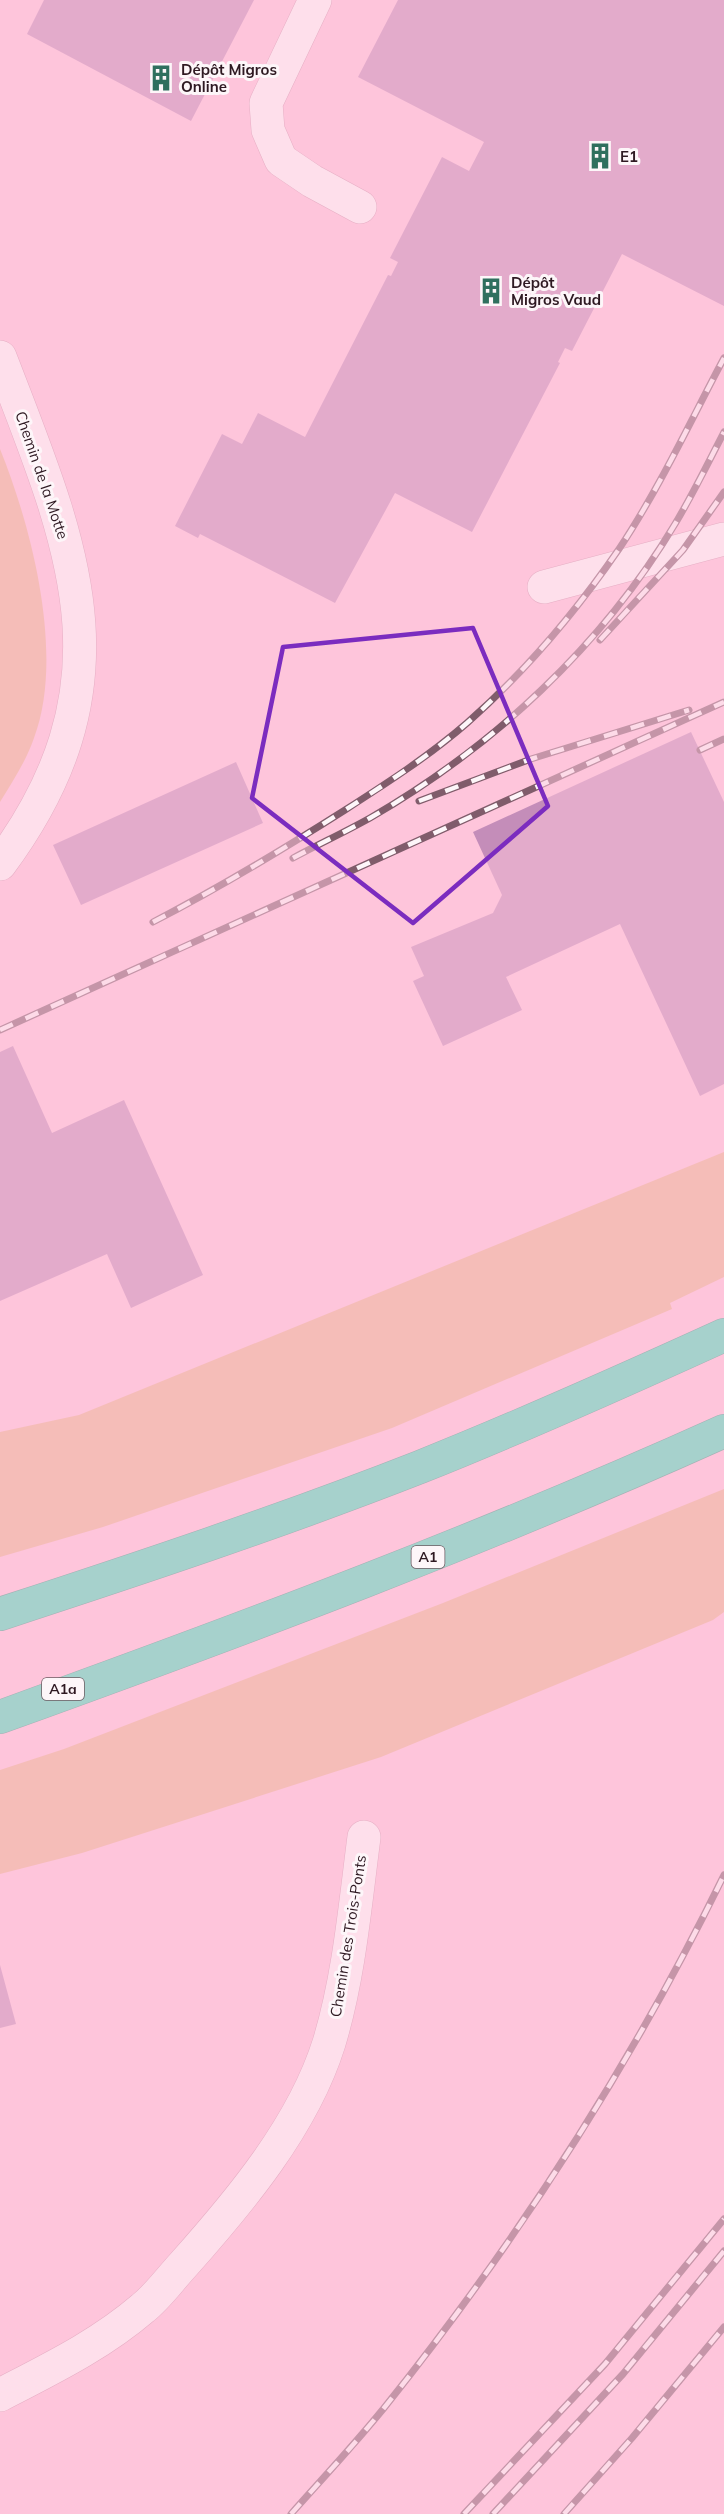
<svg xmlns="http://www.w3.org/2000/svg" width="724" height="2514" viewBox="0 0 724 2514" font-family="Mulish,sans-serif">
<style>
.green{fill:#ecb38f}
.building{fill:#c48db9}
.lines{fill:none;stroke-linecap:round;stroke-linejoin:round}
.minor-casing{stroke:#cc95ab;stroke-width:34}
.highway-casing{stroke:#379b85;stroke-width:34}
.minor{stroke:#fff;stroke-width:33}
.highway{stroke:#3ce1bb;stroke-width:33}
.rail-casing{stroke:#805c6b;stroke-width:7}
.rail{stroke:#fdf6f9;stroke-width:4.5;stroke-dasharray:14;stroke-linecap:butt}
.marked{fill:none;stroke:#7b2cbf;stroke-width:4.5;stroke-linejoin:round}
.labels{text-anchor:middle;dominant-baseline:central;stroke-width:6;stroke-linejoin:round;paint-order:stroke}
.shield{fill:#fdf6f9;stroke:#6c5b62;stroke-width:1.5}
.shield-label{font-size:14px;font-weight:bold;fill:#2e1922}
.poi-label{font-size:15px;font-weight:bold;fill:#2e1922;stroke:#fdf6f9;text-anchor:start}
.street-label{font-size:15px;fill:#2e1922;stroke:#fdf6f9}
</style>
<rect width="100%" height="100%" fill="#fec5db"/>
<!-- green -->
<path class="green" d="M 0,449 C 32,528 65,656 34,738 C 26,761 13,781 0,802 Z
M 724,1152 L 724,1277 L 670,1303 L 672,1309 L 392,1428 L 103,1527 L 0,1557 L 0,1432 L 79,1415 Z
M 724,1489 L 724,1612 L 713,1620 L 381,1757 L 82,1853 L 0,1874 L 0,1770 L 64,1749 L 443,1603 Z"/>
<!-- building -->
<path class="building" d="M 44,0 L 254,0 L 191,121 L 27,34 Z
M 398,0 L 724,0 L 724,306 L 622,254 L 572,351 L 565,348 L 558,362 L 560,363 L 472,532 L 395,493 L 335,603 L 200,534 L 198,538 L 175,526 L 222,434 L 242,444 L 258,413 L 305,437 L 388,275 L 391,276 L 398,262 L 390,258 L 442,157 L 469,171 L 484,142 L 358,77 Z
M 691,732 L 724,802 L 724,1084 L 700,1096 L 620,924 L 506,977 L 522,1010 L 443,1046 L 413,981 L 424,976 L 411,947 L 493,913 L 502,895 L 473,832 Z
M 236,762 L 263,823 L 81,905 L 53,845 Z
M 13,1046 L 52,1133 L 124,1100 L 203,1275 L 131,1308 L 107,1254 L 0,1301 L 0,1052 Z
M 0,1965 L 16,2024 L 0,2028 Z"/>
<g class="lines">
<!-- minor casing -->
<g class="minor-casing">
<path id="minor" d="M 315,0 L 266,103 L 268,130 L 281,160 L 312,181 L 360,207
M 0,357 C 73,546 135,682 0,864
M 544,587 L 724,539
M 0,2395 C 50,2369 100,2345 143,2308 C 158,2296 170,2279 183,2265 C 240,2201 303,2126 329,2043 C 349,1977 355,1906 364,1837"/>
</g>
<!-- highway casing -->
<g class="highway-casing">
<path id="highway" d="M 0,1614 C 141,1568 282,1521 420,1467 C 523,1426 623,1381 724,1335
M 0,1717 C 244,1629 487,1538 724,1431"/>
</g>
<!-- minor -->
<use href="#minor" class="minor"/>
<!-- highway -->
<use href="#highway" class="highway"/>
<!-- rail casing -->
<g class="rail-casing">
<path id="rail" d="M 600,640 L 683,550 L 724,492
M 700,750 L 724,739
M 419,801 L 531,759 L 689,710
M 293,858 C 319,844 345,832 370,818 C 493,747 602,646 675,524 C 693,494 708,463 724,432
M 153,922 C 219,888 282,850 345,810 C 387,783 429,756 467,723 C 525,672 575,613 619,549 C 659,489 690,422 724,358
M 0,1030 L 724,702
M 291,2514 C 322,2479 354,2445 384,2408 C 516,2243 631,2066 724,1875
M 464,2514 L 605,2364 L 724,2219
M 493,2514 L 623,2374 L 724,2251
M 564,2514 L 632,2438 L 724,2327"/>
</g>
<!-- rail -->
<use href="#rail" class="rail"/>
</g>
<!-- marked area -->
<path d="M0 0H724V2514H0ZM 473,628 L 548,806 L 413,923 L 252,798 L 283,647 Z" fill="#fec5db" fill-opacity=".55" fill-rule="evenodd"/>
<path class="marked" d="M 473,628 L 548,806 L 413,923 L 252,798 L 283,647 Z"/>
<!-- icons -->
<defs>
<g id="building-bare" transform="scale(2.07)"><path d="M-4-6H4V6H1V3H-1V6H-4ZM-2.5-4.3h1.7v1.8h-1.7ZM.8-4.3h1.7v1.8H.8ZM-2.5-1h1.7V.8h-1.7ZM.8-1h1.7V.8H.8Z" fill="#2f6f5e" stroke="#fdf6f9" stroke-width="2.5" paint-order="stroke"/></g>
</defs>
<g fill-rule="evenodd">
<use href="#building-bare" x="161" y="78"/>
<use href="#building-bare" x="600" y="156"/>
<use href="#building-bare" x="491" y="291"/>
</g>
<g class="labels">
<!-- shield labels -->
<g class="shield">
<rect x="411.5" y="1546" width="33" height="22" rx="4.5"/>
<rect x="42" y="1678" width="42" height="22" rx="4.5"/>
</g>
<g class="shield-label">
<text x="428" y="1557">A1</text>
<text x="63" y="1689">A1a</text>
</g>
<!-- poi labels -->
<g class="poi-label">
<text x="181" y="69">Dépôt Migros<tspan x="181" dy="17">Online</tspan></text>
<text x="620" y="156">E1</text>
<text x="511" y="282">Dépôt<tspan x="511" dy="17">Migros Vaud</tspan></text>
</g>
<!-- street labels -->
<g class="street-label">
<text transform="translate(42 475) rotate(71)">Chemin de la Motte</text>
<text transform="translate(348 1936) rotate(-81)">Chemin des Trois-Ponts</text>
</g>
</g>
</svg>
